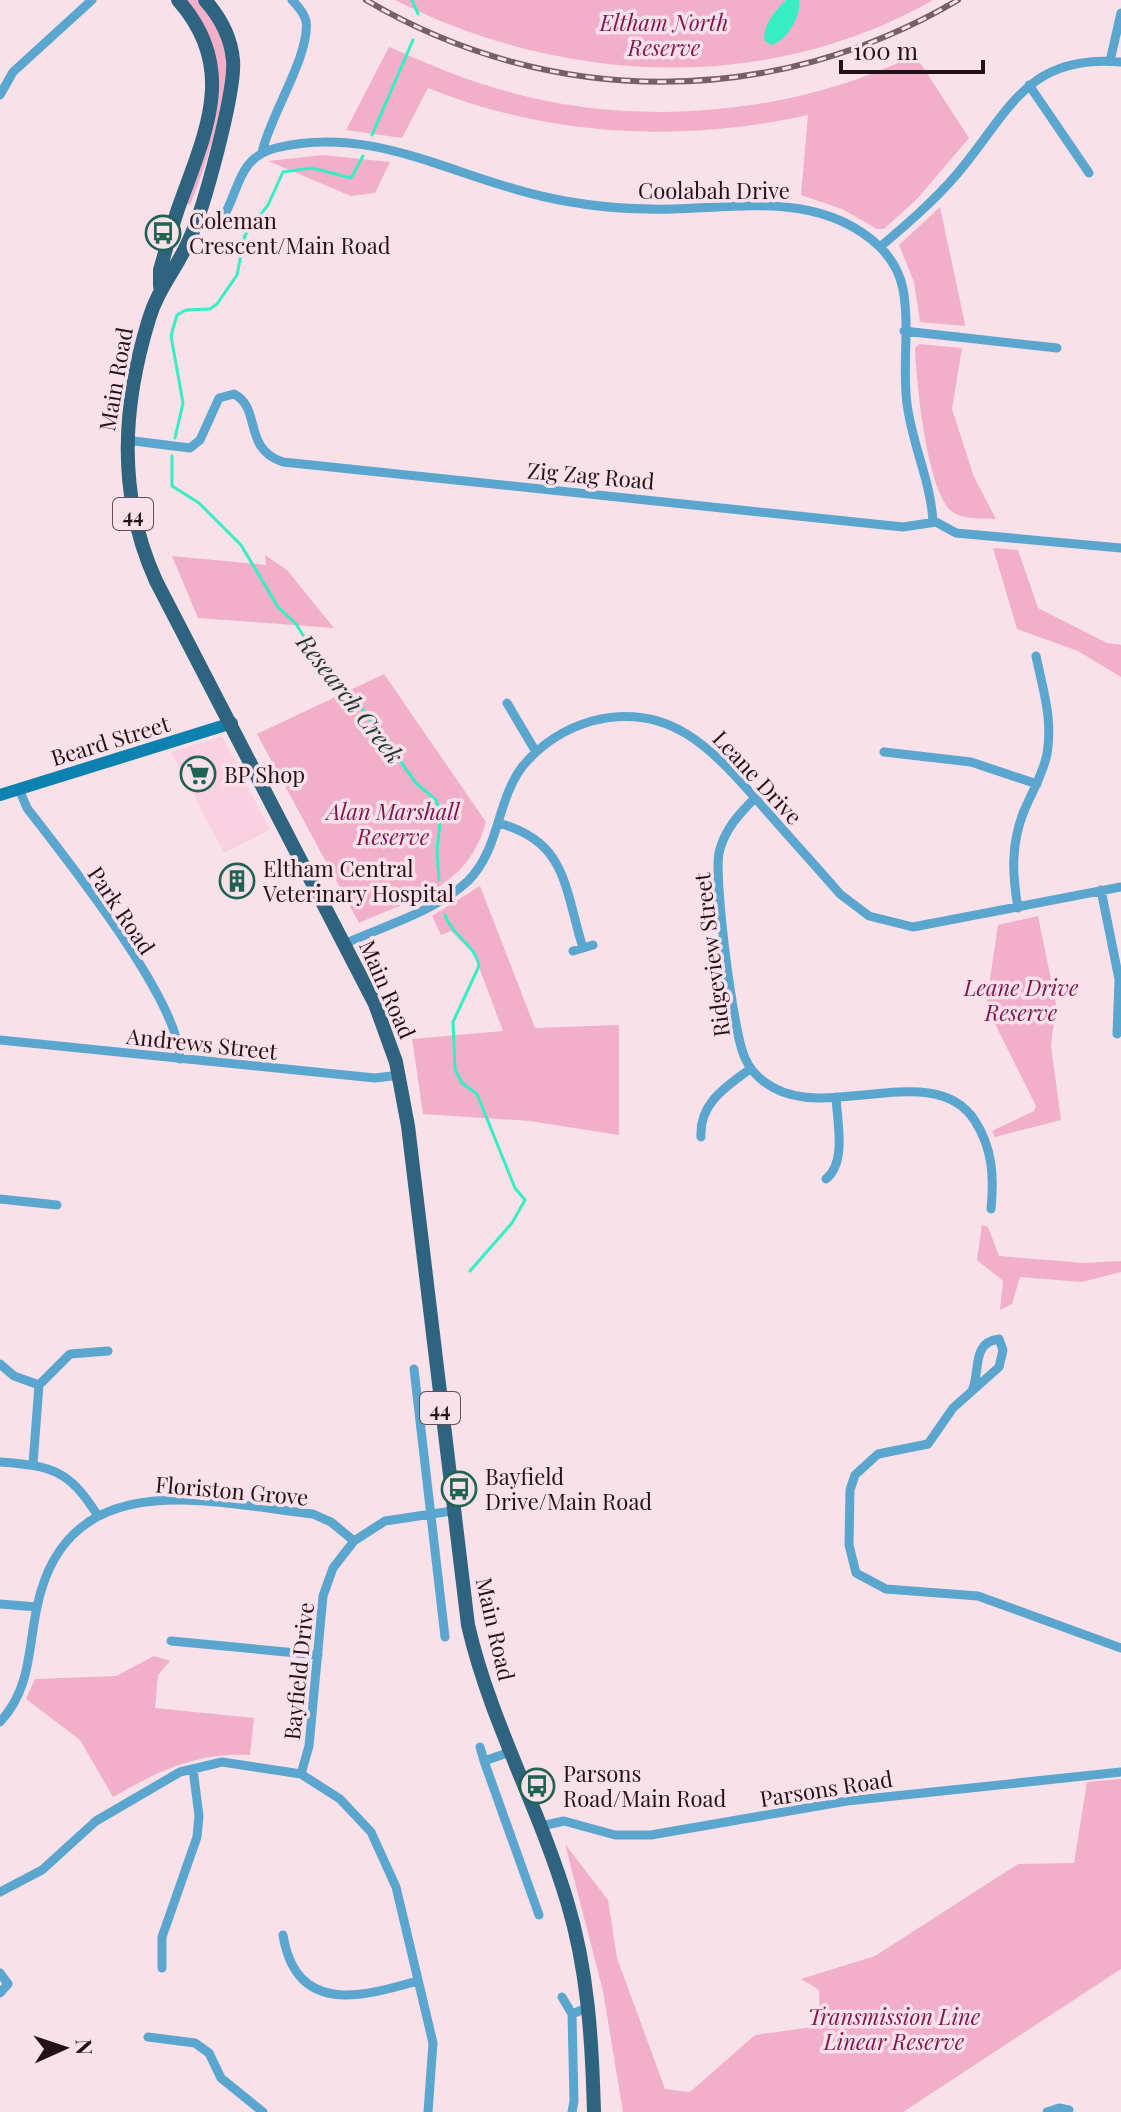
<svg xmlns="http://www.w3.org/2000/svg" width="1121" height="2112" viewBox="0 0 1121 2112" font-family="'Playfair Display',serif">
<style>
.built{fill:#f9d1e0}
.green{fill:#f2afca}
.water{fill:#37edc4}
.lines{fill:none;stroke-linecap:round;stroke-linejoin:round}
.stream{stroke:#37edc4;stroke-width:3}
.street{stroke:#5aa6ce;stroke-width:9}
.secondary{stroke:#0d81b0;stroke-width:12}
.primary{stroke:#2e647f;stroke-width:14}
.rail-casing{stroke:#756069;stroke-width:6}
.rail{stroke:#f9e1ea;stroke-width:3;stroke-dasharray:9;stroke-linecap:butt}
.labels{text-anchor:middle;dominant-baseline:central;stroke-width:7;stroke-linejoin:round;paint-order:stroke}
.shield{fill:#f9e1ea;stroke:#644f58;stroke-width:2}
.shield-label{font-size:20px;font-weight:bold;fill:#241019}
.park-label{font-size:22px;font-style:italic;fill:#7e164e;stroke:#f9e1ea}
.street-label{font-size:22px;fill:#241019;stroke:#f9e1ea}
.poi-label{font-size:22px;fill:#241019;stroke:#f9e1ea;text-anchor:start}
.water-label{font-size:24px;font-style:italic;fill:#1e3931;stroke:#f9e1ea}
</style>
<rect width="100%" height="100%" fill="#f9e1ea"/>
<!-- built -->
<path class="built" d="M 222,736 L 270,830 L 224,853 L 171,752 Z"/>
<!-- green -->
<path class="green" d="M 186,0 L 197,0 C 212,16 226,38 228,60 C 230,92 203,176 190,205 L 186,203 L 216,106 Z
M 395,0 L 933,0 C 766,95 563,85 395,0 Z
M 389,47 C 428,64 467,81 509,92 C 639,128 793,115 915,55 L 969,138 L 917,199 L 884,229 L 877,229 L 842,209 L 801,195 L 808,115 C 682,143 549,137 428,88 L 402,138 L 346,130 Z
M 323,155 L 390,162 L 375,193 L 351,196 L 268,161 Z
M 940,207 L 965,324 L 965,326 L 920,322 L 914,282 L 899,245 Z
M 919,344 L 962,348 L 952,409 L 974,477 L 996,519 C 984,518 965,520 954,513 C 927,497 916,378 915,348 Z
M 993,548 L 1018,550 L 1038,608 L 1107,643 L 1121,645 L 1121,677 L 1078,651 L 1017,629 Z
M 265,555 L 287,570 L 334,628 L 198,618 L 172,556 L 266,565 Z
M 384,674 L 486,822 C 468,888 415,898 359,923 L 257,734 Z
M 480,886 L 535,1028 L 619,1025 L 619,1135 L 530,1121 L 423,1114 L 412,1039 L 503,1031 L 474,954 L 451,931 L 441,935 L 432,916 Z
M 1038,916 L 1056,1004 L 1051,1046 L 1061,1120 L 995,1137 L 992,1131 L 1034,1111 L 1036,1106 L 986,1006 L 998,925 Z
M 982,1225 L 988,1227 L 999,1256 L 1084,1263 L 1121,1261 L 1121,1272 L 1082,1282 L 1020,1277 L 1012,1304 L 1000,1310 L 1003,1281 L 977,1260 Z
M 154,1656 L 170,1661 L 158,1675 L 155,1708 L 254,1718 L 250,1755 C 197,1752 158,1771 113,1797 L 80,1740 L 26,1699 L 35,1679 L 116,1676 Z
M 1121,1779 L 1121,1969 L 903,2112 L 623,2112 L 603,1991 L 565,1844 L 608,1900 L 617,1958 L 665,2089 L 690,2092 L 755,2035 L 820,2026 L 819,1990 L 801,1979 L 875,1956 L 1018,1864 L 1074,1863 L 1087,1782 Z"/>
<!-- water -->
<path class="water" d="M 786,0 L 799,0 C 802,15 786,42 771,45 L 764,40 C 764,23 775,11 786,0 Z"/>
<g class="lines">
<!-- stream -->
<path class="stream" d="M 412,0 L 418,14
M 372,135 L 413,40
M 175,438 L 183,403 L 171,336 L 177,315 L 186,310 L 210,309 L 217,304 L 237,275 L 245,235 L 268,205 L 283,172 L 312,168 L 351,178 L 363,156
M 172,456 L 172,486 L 199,503 L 241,545 L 278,607 L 296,624 L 327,673 L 348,689 L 416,783 L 436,800 L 441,814 L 437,850 L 439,880
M 445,915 C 452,936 475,944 479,966 L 453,1022 L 455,1069 L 462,1083 L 477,1094 L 515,1188 L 525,1200 L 512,1223 L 470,1271"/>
<!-- street -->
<path class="street" d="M 1110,61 L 1121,13
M 1029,85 L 1089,173
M 0,95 L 13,72 L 92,0
M 262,153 C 268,119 311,54 306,21 C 304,13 298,6 292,0
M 197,220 L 221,221 C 240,192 236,158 276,148 C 371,124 452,176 541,196 C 583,206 630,210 673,209 C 744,207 822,192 880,247 C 892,259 900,274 903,289 C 910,327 902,366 907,404 C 912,444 931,482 933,522
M 880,247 C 907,224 934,201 957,174 C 1009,113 1025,54 1121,62
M 904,331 L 1057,348
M 126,440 L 190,448 L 200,440 L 219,398 L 234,394 C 262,408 242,449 283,462 L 903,527 L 936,522 L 956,533 L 1121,548
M 507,703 L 536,752
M 884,752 L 971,762 L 1037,784
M 19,789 L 27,808 C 66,859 179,999 180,1059
M 755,798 C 739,814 724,830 719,853 C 714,880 733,1033 745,1058 C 751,1072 761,1081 774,1088 C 832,1120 936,1059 975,1121 C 993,1149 994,1178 991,1209
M 498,823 C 567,841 564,887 583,948
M 1101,890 L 1119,979 L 1117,1034
M 1018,908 C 1012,874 1011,843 1024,811 C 1032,792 1043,774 1047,754 C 1053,719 1043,690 1036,656
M 344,944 C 384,926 436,911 468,881 C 500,849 496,802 522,767 C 540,745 564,729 592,721 C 673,700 716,754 764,808 C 789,837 815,865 840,894 L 869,916 L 913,927 L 1121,887
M 573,951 L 593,945
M 0,1040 L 375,1078 L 400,1075
M 701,1137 C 699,1103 726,1087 750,1069
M 826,1179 C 847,1162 837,1121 836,1097
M 0,1199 L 57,1205
M 0,1364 L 14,1376 L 39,1385
M 414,1369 L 445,1637
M 973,1388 C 980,1370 972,1342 999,1339 L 1003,1350 L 999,1367 L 953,1408 L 928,1444 L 878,1454 L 855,1475 L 850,1490 L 849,1545 L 856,1573 L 886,1589 L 978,1596 L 1121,1648
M 0,1462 C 53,1466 69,1470 98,1516
M 33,1464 L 39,1385 L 70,1354 L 108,1351
M 0,1604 L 37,1607
M 171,1641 L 318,1655
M 0,1722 C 31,1689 28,1649 37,1607 C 67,1463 207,1502 313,1514 L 331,1522 L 354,1541
M 480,1747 L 484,1761
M 510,1752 L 484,1761 L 539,1915
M 301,1774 L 309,1746 L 323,1596 L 333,1568 L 354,1541 L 385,1521 L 452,1511
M 541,1826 L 564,1821 L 615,1835 L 651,1835 L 847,1801 L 1121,1772
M 0,1892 L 42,1870 L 96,1821 L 180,1772 L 222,1762 L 301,1774 L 340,1799 L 371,1832 L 396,1887 L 433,2043 L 428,2112
M 283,1935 C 296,2014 359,1998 417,1981
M 162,1968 L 162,1937 L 197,1837 L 199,1816 L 193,1769
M 0,1973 L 8,1984 L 0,1993
M 562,1997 L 572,2014
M 148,2037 L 195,2043 L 209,2053 L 221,2078 L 263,2112
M 572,2112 L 574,2101 L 572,2014 L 589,2007
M 1047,2112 L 1059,2108 L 1069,2110"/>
<!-- secondary -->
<path class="secondary" d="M 0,795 L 232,723"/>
<!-- primary -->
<path class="primary" d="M 205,0 C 220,17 231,37 233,60 C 236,90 204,208 190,238 C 178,267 158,288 149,319 C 122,407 117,495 156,581 L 375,1004 L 396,1062 L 408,1126 L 468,1625 C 490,1721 539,1807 567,1901 C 588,1970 592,2040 594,2112
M 160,286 L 160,270 C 167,246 173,221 182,198 C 208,127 236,65 178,0"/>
<!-- rail casing -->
<g class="rail-casing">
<path id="rail" d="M 366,0 C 550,109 774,109 958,0"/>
</g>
<!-- rail -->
<use href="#rail" class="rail"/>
</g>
<!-- icons -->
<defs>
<g id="bus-ring" transform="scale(1.8)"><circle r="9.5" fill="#f9e1ea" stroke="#216353" stroke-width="1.5"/><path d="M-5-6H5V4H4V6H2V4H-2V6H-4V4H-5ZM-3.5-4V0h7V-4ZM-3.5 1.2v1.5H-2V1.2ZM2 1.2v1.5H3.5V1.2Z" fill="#216353"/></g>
<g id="supermarket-ring" transform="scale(1.8)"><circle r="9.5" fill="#f9e1ea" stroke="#216353" stroke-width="1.5"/><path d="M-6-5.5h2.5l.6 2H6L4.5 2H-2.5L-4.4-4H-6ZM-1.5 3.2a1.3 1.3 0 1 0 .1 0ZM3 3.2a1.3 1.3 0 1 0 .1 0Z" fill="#216353"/></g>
<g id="building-ring" transform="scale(1.8)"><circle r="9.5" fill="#f9e1ea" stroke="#216353" stroke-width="1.5"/><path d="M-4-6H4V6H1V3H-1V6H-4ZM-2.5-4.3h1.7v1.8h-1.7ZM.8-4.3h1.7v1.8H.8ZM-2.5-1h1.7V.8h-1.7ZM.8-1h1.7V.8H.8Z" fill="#216353"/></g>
</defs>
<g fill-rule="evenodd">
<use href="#bus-ring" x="163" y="233"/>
<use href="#supermarket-ring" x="198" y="774"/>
<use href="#building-ring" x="237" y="881"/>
<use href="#bus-ring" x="459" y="1489"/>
<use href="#bus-ring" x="537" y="1786"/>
</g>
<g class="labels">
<!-- shield labels -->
<g class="shield">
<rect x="113" y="498" width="40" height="32" rx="6"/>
<rect x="420" y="1392" width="40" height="32" rx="6"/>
</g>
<g class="shield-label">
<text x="133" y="514">44</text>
<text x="440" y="1408">44</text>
</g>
<!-- park labels -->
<g class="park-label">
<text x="664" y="22">Eltham North<tspan x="664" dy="25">Reserve</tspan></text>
<text x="393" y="811">Alan Marshall<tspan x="393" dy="25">Reserve</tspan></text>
<text x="1021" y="987">Leane Drive<tspan x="1021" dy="25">Reserve</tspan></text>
<text x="894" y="2016">Transmission Line<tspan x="894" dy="25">Linear Reserve</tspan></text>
</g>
<!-- street labels -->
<g class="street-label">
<text x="714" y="190">Coolabah Drive</text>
<text transform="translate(115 379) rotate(-80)">Main Road</text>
<text transform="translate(591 475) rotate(5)">Zig Zag Road</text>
<text transform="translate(110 740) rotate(-17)">Beard Street</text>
<text transform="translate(758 777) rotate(47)">Leane Drive</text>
<text transform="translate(122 910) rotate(56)">Park Road</text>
<text transform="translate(711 955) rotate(-97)">Ridgeview Street</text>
<text transform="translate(388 989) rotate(66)">Main Road</text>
<text transform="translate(202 1043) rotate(6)">Andrews Street</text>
<text transform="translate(232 1490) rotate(5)">Floriston Grove</text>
<text transform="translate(496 1629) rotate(77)">Main Road</text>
<text transform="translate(298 1671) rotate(-84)">Bayfield Drive</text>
<text transform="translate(826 1788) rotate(-9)">Parsons Road</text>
</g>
<!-- poi labels -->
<g class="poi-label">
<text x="189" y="220">Coleman<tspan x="189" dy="25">Crescent/Main Road</tspan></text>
<text x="224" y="774">BP Shop</text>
<text x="263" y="868">Eltham Central<tspan x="263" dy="25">Veterinary Hospital</tspan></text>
<text x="485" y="1476">Bayfield<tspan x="485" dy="25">Drive/Main Road</tspan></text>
<text x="563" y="1773">Parsons<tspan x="563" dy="25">Road/Main Road</tspan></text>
</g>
<!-- water labels -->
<g class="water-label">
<text transform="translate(351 698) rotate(52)">Research Creek</text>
</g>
</g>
<!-- north arrow -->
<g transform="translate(64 2048) rotate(87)" stroke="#f9e1ea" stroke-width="6" paint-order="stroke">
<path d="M0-6L14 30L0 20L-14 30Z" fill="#241019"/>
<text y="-12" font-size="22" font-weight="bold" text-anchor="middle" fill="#241019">N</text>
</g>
<!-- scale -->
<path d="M841 60v12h142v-12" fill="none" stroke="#241019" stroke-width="4"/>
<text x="853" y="60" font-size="24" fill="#241019" stroke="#f9e1ea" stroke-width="6" paint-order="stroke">100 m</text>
</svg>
